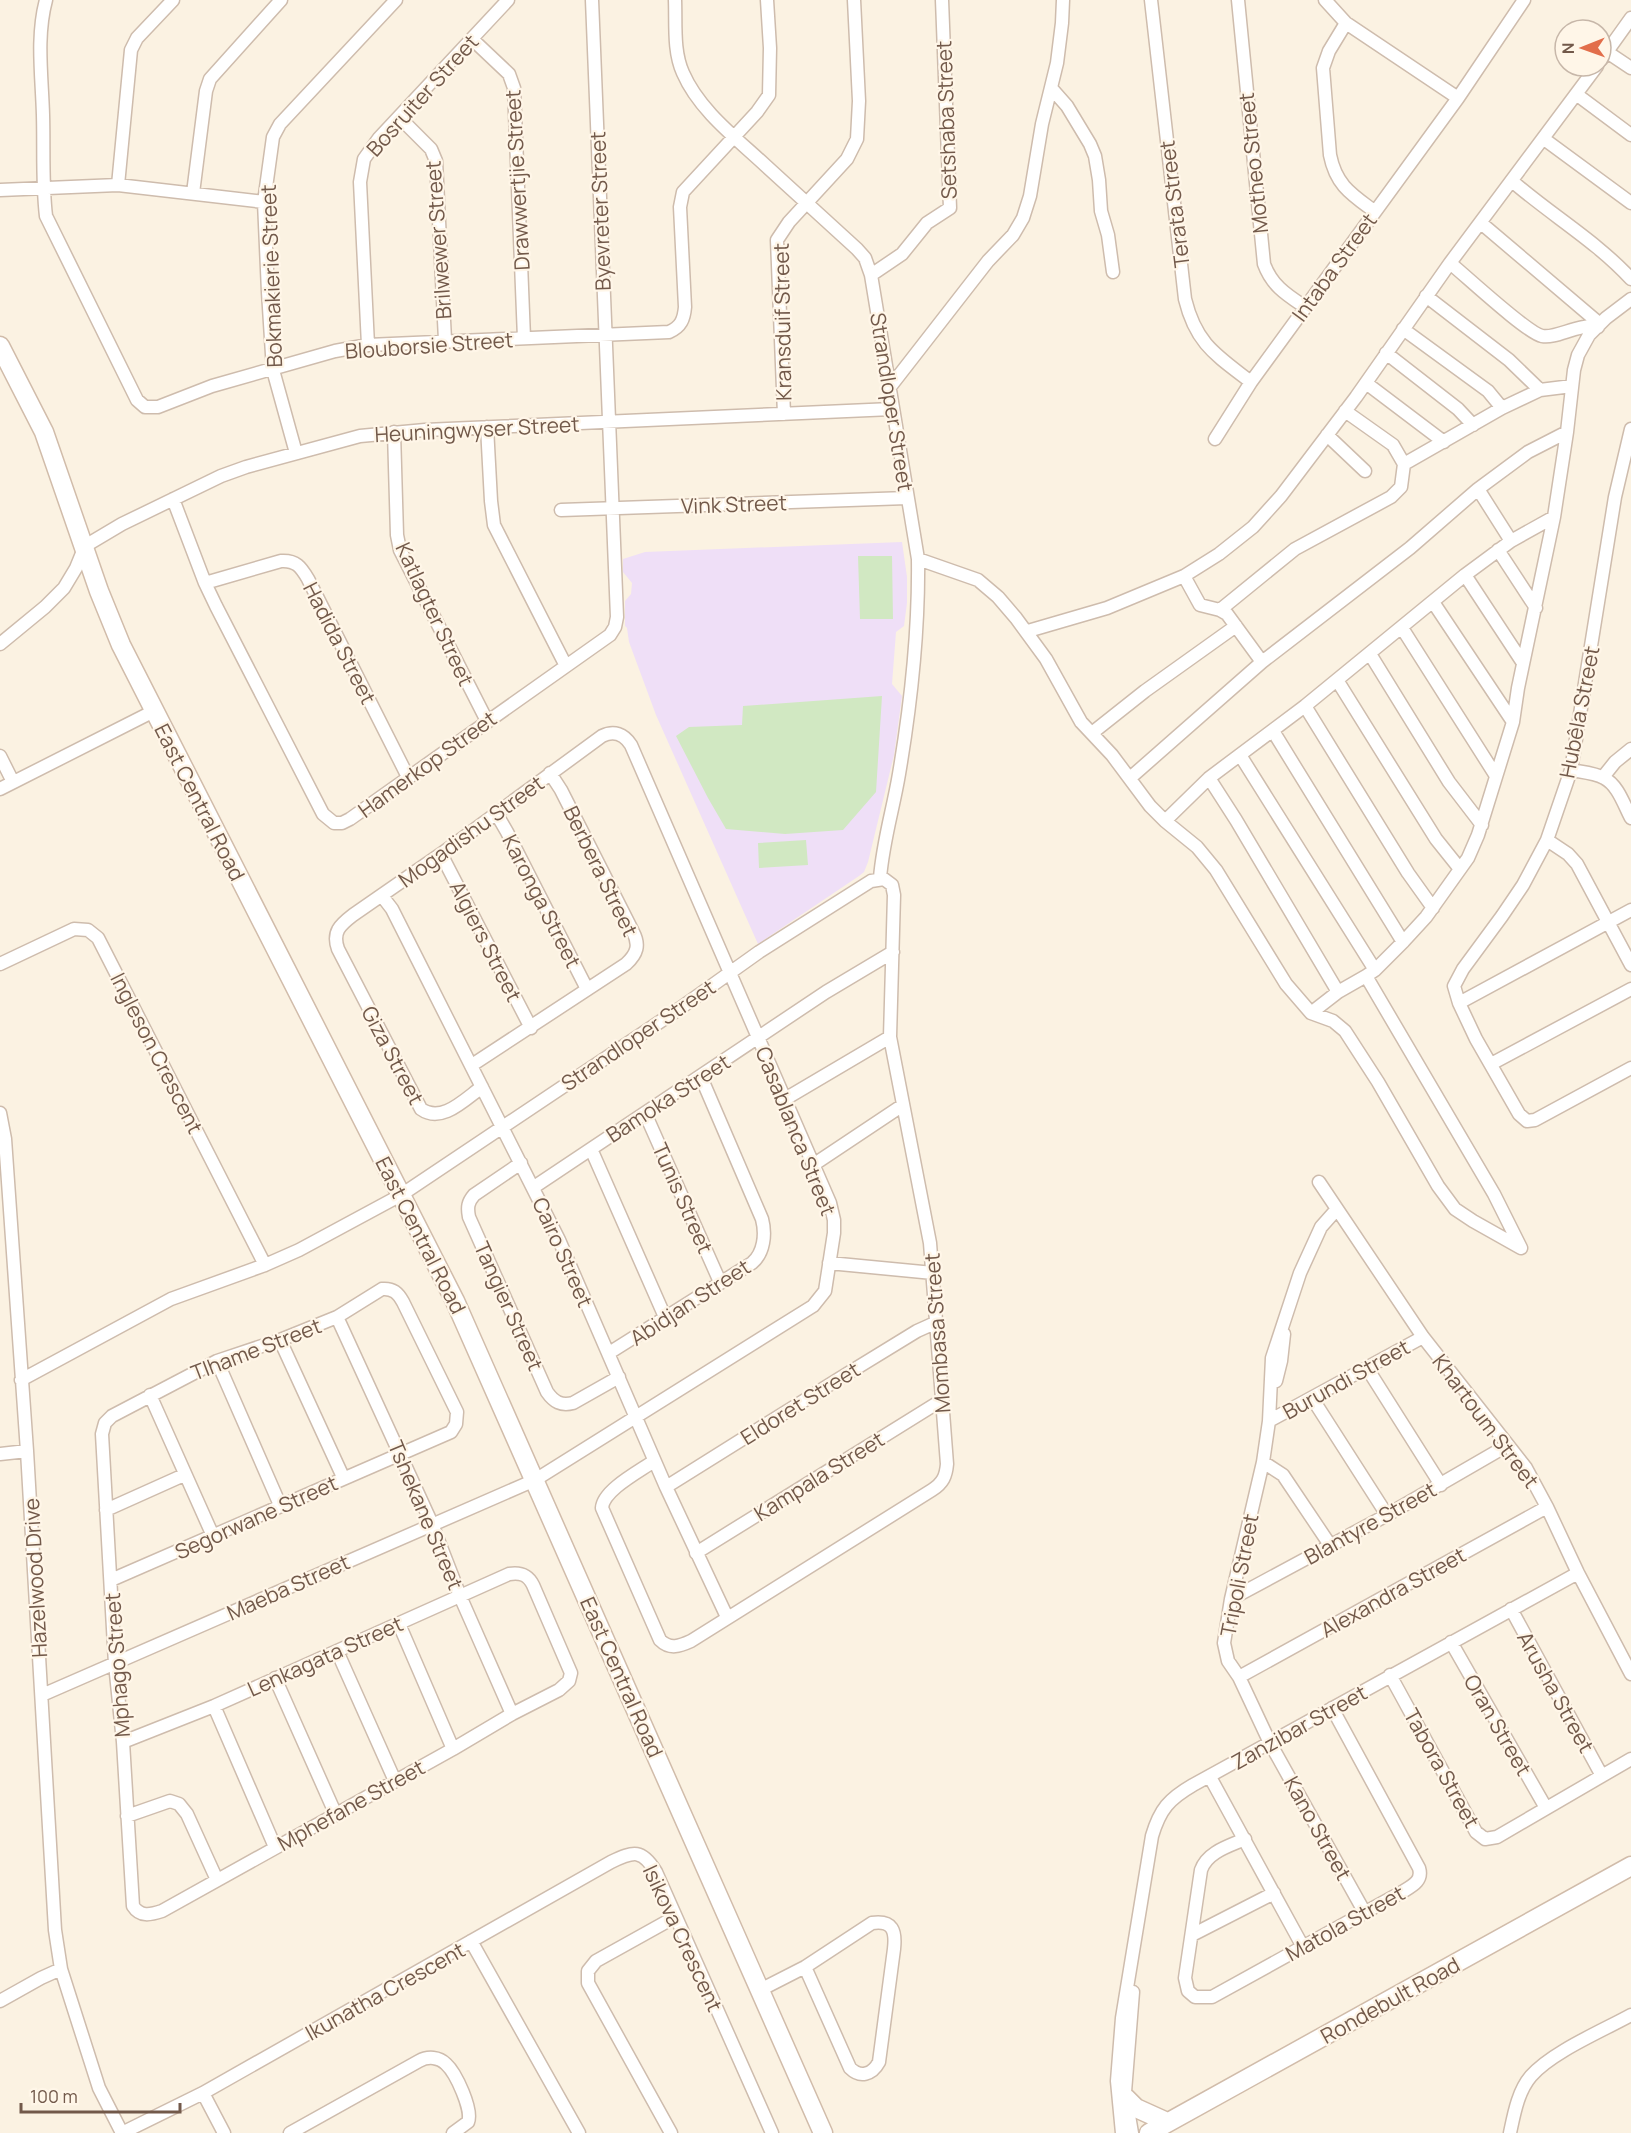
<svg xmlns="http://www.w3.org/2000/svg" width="1631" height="2133" viewBox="0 0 1631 2133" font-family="Manrope,sans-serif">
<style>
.education{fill:#efdff7}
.grass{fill:#d1e8c2}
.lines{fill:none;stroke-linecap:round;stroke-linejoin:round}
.street-casing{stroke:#cebcad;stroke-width:15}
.secondary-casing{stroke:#d1bcaa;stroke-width:21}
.street{stroke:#fff;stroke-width:12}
.secondary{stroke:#fff;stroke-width:18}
.labels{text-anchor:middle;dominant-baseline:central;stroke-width:4.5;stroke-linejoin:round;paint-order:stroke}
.street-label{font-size:21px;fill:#72594a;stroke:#fff6e8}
</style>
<rect width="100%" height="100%" fill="#fbf2e2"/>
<!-- education -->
<path class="education" d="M 902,542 L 907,577 L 907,603 L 904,626 L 896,632 L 892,684 L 902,696 L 894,755 L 868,862 L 864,872 L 859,876 L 758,944 L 656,715 L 629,642 L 627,628 L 625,626 L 625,601 L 631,594 L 632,583 L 623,572 L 623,559 L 645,552 Z"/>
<!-- grass -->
<path class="grass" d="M 858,556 L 892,556 L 893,619 L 860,619 Z
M 882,696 L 876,792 L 843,830 L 785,834 L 726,829 L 708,798 L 676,736 L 689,727 L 742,725 L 743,706 Z
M 806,840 L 808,865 L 759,868 L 758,843 Z"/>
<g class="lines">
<!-- street casing -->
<g class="street-casing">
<path id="street" d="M 46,0 C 36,37 42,77 43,115 C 44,149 42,183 46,216 L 137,400 L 145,407 L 158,407 L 212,386 L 335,351 L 368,345 L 669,332 C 681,327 684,319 685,307 L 680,207 L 683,192 L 757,112 L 769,95 L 770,48 L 767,0
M 675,0 C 676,24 673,51 683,73 C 699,110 736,138 765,165 C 796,193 826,221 857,249 L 865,258 L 871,275 L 918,559 C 919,631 911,703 899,774 C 893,810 883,841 880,878
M 1151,0 L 1185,299 C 1196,344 1216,355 1251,382
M 1238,0 L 1264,264 C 1272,286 1287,295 1305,307
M 1325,0 L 1346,23 L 1458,98
M 1346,23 L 1329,51 L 1323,68 L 1330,155 C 1336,185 1351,194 1374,211
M 472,39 L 509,74 L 514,88 L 524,338
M 1607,52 L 1631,68
M 1601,60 L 1631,18
M 1052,89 L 1067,106 L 1090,144 L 1095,156 L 1099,180 L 1101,211 L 1108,235 L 1113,272
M 1576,94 L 1631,135
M 399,117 L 431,149 L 436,161 L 445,340
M 1544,139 L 1631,203
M 1512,181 C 1551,215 1596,241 1631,279
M 118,185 L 131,50 L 137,38 L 173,0
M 0,190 L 118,185 L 264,202
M 193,193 L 206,91 L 210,79 L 281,0
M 1481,223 L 1600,324
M 1450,263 C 1466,276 1527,333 1542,336 C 1557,339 1578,323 1598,327
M 871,275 L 902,254 L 927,223 L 950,208 L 942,0
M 1426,296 L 1509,360 L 1540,390 L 1572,386
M 1403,329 L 1488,391 L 1502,408
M 368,345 L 360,182 L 364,159 L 379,138 L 508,0
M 1386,353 L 1458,409 L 1473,425
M 1366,383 L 1444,442
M 890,387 L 988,261 L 1013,235 L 1023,218 L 1030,196 L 1042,124 L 1057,63 L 1062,23 L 1063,0
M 1345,411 L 1393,445 L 1404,464
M 784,414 L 777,240 L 789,222 L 847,159 L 857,139 L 859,101 L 854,0
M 487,427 L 491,501 L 494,525 L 566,666
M 1631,429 L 1615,497 L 1571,770 L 1547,840 L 1523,885 L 1502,916 L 1463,969 L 1454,986 L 1459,1003 L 1476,1039 L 1519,1114 L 1527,1121 L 1535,1120 L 1631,1068
M 394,432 L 397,535 L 400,550 L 487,721
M 1327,435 L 1365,471
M 1215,439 L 1251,382 L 1458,98 L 1524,0
M 296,453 L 273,370 L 268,292 L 264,202 L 273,137 L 280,124 L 396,0
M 1478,489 L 1511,541
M 173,499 L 205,583 L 216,606 L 323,814 L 334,823 L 342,823 L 350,819 L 610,635 L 615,627 L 617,617 L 592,0
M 561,510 L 907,498
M 1498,550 L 1536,608
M 918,559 L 978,580 L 998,597 L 1016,618 L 1046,659 L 1081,722 L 1112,755 L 1150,806 L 1165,821 L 1197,847 L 1216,870 L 1286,984 L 1311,1013 L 1338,992 L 1366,976
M 1465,575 L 1523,663
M 1184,576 L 1200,605 L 1220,610 L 1227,614 L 1262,662
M 205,583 L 281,561 C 296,560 301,567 308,579 L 408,777
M 1433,602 L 1513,722
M 1220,610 L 1295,549 L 1391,497 L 1401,487 L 1404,464 L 1502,408 L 1540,390
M 1402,628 L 1496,776
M 1028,631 L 1107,608 L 1184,576 L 1219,554 L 1253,527 L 1281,496 L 1356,397 L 1450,263 L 1597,66
M 0,644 L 45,607 L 64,588 L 76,568 L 85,546 L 122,524 L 221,476 L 246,467 L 360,436 L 425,430 L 892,409
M 1370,654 L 1449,782 L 1482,825
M 1337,680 L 1436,839 L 1460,869
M 1305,706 L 1408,873 L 1433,908
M 1273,731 L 1403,942
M 1092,733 L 1145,691 L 1236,626
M 1240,755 L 1375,970
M 0,756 L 13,782
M 1571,770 C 1581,772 1595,773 1604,778 C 1618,785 1624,805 1631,818
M 1603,777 L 1615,762 L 1631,749
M 1130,778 L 1262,662 L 1410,548 L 1478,489 L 1528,452 L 1567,432
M 1209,778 L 1236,820 L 1338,992
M 0,789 L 154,711
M 496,813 L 507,832 L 587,989
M 1165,821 L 1209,778 L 1305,706 L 1465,575 L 1511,541 L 1554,517
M 1547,840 L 1568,854 L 1577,864 L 1631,965
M 441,854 L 531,1028
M 382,896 L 392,909 L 559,1240 L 666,1487 L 727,1617
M 0,964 L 74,929 L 88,930 L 98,938 L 265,1265
M 1459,1003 L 1631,910
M 1311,1013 L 1333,1021 L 1345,1031 L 1378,1082 L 1438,1186 L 1455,1209 L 1473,1221 L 1521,1248
M 1491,1064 L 1631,989
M 472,1065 L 626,964 C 637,954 640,945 633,932 L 561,790 L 550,773
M 785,1099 L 890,1037
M 0,1113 L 5,1139 L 27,1451 L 55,1930 L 61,1969 L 99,2088 L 122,2133
M 645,1113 L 720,1282
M 591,1149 L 665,1317
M 521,1163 L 474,1195 C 468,1202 467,1207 469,1217 L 547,1392 C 554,1402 561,1406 573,1403 L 619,1377
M 813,1165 L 903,1105
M 1319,1182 L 1423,1337 L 1526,1468 L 1547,1507 L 1578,1573 L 1631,1674
M 534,1187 L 826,992 L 893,952
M 1337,1209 L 1321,1227 L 1300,1273 L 1272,1358 L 1269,1421 L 1263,1462 L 1231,1599 L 1224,1643 L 1228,1661 L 1239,1677 L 1270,1743 L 1365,1913
M 1521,1248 L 1494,1194 L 1366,976 L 1375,970 L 1403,942 L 1426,917 L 1468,858 L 1478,835 L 1513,722 L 1518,688 L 1554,517 L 1567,432 L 1574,370 L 1578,355 L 1589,335 L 1606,318 L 1631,299
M 829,1263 L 933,1273
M 337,1317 L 432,1524 L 460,1596 L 512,1714
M 280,1340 L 343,1477
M 609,1353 L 752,1263 C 764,1253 766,1234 762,1219 L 701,1077
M 217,1361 L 280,1505
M 1367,1368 L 1441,1485
M 21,1380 L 171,1299 L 265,1265 L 299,1250 L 401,1195 L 679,1009 L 759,952 L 871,881 L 884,879 L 892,885 L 894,895 L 890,1037 L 930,1243 L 947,1464 C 946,1476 943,1483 932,1490 L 691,1641 C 680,1646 670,1650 660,1640 L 602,1508 C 603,1490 640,1471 654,1461
M 1276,1381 L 1281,1361 L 1284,1334
M 150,1395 L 213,1536
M 1312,1398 L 1387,1515
M 1269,1421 L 1423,1337
M 0,1454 L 27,1451
M 1263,1462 L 1283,1475 L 1330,1545
M 666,1487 L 837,1380 L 917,1331 L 937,1322
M 106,1510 L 184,1475
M 696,1553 L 942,1400
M 111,1580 L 451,1432 L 456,1424 L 457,1412 L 403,1302 C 398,1293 393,1288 382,1289 L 337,1317 L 280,1340 L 217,1361 L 112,1416 L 105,1423 L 102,1434 L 115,1664 L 123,1742 L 133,1906 C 140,1917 150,1915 162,1911 L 453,1749 L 512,1714 L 559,1690 L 569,1681 L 571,1673 L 533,1585 C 528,1575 521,1572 509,1574 L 214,1706 L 123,1742
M 1231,1599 L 1387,1515 L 1508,1445
M 1511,1609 L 1602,1776
M 399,1624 L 453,1749
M 1451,1642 L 1546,1808
M 337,1651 L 395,1781
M 1390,1675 L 1476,1832 L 1485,1839 L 1497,1837 L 1631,1759
M 1239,1677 L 1547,1507
M 275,1678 L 336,1815
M 42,1695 L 535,1480 L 813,1306 L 825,1291 L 834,1233 L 834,1220 L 830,1203 L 631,745 C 624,734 614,730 602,736 L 441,854 L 353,915 C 340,925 332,932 338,949 L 421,1109 C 442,1124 465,1099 482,1087
M 214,1706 L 275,1847
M 1210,1777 L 1303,1947
M 127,1816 L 170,1801 L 179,1804 L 187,1814 L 217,1880
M 1245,1839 C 1229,1846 1207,1852 1201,1870 L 1185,1978 L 1188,1991 L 1195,1997 L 1212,1997 L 1402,1892 C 1412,1886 1423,1881 1419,1868 L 1332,1708
M 1192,1935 L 1274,1893
M 471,1941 L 579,2133
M 760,1990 L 805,1967 L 872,1923 C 893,1920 896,1931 894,1949 L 879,2062 C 872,2075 860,2078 850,2068 L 805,1967
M 0,2001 L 41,1978 L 61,1969
M 203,2093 L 224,2133
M 122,2133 L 203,2093 L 611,1862 C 634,1851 642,1849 656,1872 L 772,2133
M 290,2133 L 419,2061 C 428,2056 439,2057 446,2064 C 456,2073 473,2110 468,2122 L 453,2133
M 671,2133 L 588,1983 L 588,1971 L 596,1961 L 675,1917
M 1122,2133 L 1117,2081 L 1122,2018 L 1152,1836 C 1160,1809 1169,1799 1193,1785 L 1578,1573
M 1132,2133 L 1125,2092 L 1133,1992
M 1510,2133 C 1514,2114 1518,2091 1531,2076 C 1552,2052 1602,2031 1631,2015"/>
</g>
<!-- secondary casing -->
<g class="secondary-casing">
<path id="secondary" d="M 0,346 L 44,432 L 99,591 L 121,645 L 455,1301 L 823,2133
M 1126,2098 L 1136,2108 L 1167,2122
M 1149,2133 L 1631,1866"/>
</g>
<!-- street -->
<use href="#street" class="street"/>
<!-- secondary -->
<use href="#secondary" class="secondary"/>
</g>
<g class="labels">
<!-- street labels -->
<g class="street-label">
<text transform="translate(422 95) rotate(-48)">Bosruiter Street</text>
<text transform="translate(946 120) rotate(-92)">Setshaba Street</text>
<text transform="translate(1253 163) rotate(-96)">Motheo Street</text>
<text transform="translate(517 180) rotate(-93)">Drawwertjie Street</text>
<text transform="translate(1174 204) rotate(-97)">Terata Street</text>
<text transform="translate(600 211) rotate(-92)">Byevreter Street</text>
<text transform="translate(438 240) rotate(-94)">Brilwewer Street</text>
<text transform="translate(1334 267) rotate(-54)">Intaba Street</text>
<text transform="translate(271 276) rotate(-92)">Bokmakierie Street</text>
<text transform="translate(782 322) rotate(-91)">Kransduif Street</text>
<text transform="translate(429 345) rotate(-4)">Blouborsie Street</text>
<text transform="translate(892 402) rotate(81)">Strandloper Street</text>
<text transform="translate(477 429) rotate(-3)">Heuningwyser Street</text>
<text transform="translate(734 504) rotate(-2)">Vink Street</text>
<text transform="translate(435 614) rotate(65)">Katlagter Street</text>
<text transform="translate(340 643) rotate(63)">Hadida Street</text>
<text transform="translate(1579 712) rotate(-79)">Hubêla Street</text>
<text transform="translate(427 764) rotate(-36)">Hamerkop Street</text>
<text transform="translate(200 802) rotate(63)">East Central Road</text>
<text transform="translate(471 831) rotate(-36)">Mogadishu Street</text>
<text transform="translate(601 871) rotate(64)">Berbera Street</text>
<text transform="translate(542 901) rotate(63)">Karonga Street</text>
<text transform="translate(486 941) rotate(63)">Algiers Street</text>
<text transform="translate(638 1035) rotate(-34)">Strandloper Street</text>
<text transform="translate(157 1053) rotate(63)">Ingleson Crescent</text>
<text transform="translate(393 1055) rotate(62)">Giza Street</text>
<text transform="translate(668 1098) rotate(-33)">Bamoka Street</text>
<text transform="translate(796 1131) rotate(68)">Casablanca Street</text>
<text transform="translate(683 1198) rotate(66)">Tunis Street</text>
<text transform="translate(421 1235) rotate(63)">East Central Road</text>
<text transform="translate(563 1252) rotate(66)">Cairo Street</text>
<text transform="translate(690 1302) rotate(-33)">Abidjan Street</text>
<text transform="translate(509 1306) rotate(66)">Tangier Street</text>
<text transform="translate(937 1333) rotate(-94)">Mombasa Street</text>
<text transform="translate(256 1349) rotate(-21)">Tlhame Street</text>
<text transform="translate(1346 1379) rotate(-29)">Burundi Street</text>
<text transform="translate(800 1403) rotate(-32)">Eldoret Street</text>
<text transform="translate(1486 1421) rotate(53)">Khartoum Street</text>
<text transform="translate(819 1476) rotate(-32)">Kampala Street</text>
<text transform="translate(426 1515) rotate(67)">Tshekane Street</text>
<text transform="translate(256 1517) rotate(-24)">Segorwane Street</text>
<text transform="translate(1370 1523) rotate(-29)">Blantyre Street</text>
<text transform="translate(1239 1575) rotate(-79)">Tripoli Street</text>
<text transform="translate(35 1578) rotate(-93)">Hazelwood Drive</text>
<text transform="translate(288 1587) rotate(-24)">Maeba Street</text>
<text transform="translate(1393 1592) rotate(-29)">Alexandra Street</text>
<text transform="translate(325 1656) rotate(-24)">Lenkagata Street</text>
<text transform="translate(117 1665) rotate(-94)">Mphago Street</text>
<text transform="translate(622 1677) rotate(66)">East Central Road</text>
<text transform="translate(1556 1692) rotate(61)">Arusha Street</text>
<text transform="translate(1498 1725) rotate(60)">Oran Street</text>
<text transform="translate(1299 1727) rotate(-29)">Zanzibar Street</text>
<text transform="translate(1442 1768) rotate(61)">Tabora Street</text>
<text transform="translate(351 1805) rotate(-29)">Mphefane Street</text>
<text transform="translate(1318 1828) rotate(61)">Kano Street</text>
<text transform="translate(1345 1923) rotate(-29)">Matola Street</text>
<text transform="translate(683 1938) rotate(65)">Isikova Crescent</text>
<text transform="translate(385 1991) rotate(-29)">Ikunatha Crescent</text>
<text transform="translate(1390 2000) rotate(-29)">Rondebult Road</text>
</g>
</g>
<!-- north arrow -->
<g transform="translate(1583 48) rotate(269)"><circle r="28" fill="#fff6e8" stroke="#c7b7a9" stroke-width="1.5"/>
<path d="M0-4.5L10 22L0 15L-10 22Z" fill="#e26e4b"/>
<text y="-9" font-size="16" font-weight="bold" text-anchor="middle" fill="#72594a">N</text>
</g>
<!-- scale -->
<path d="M21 2103v9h159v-9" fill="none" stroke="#72594a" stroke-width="3"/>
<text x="30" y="2103" font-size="18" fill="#72594a" stroke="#fff6e8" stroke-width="4.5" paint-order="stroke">100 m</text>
</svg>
